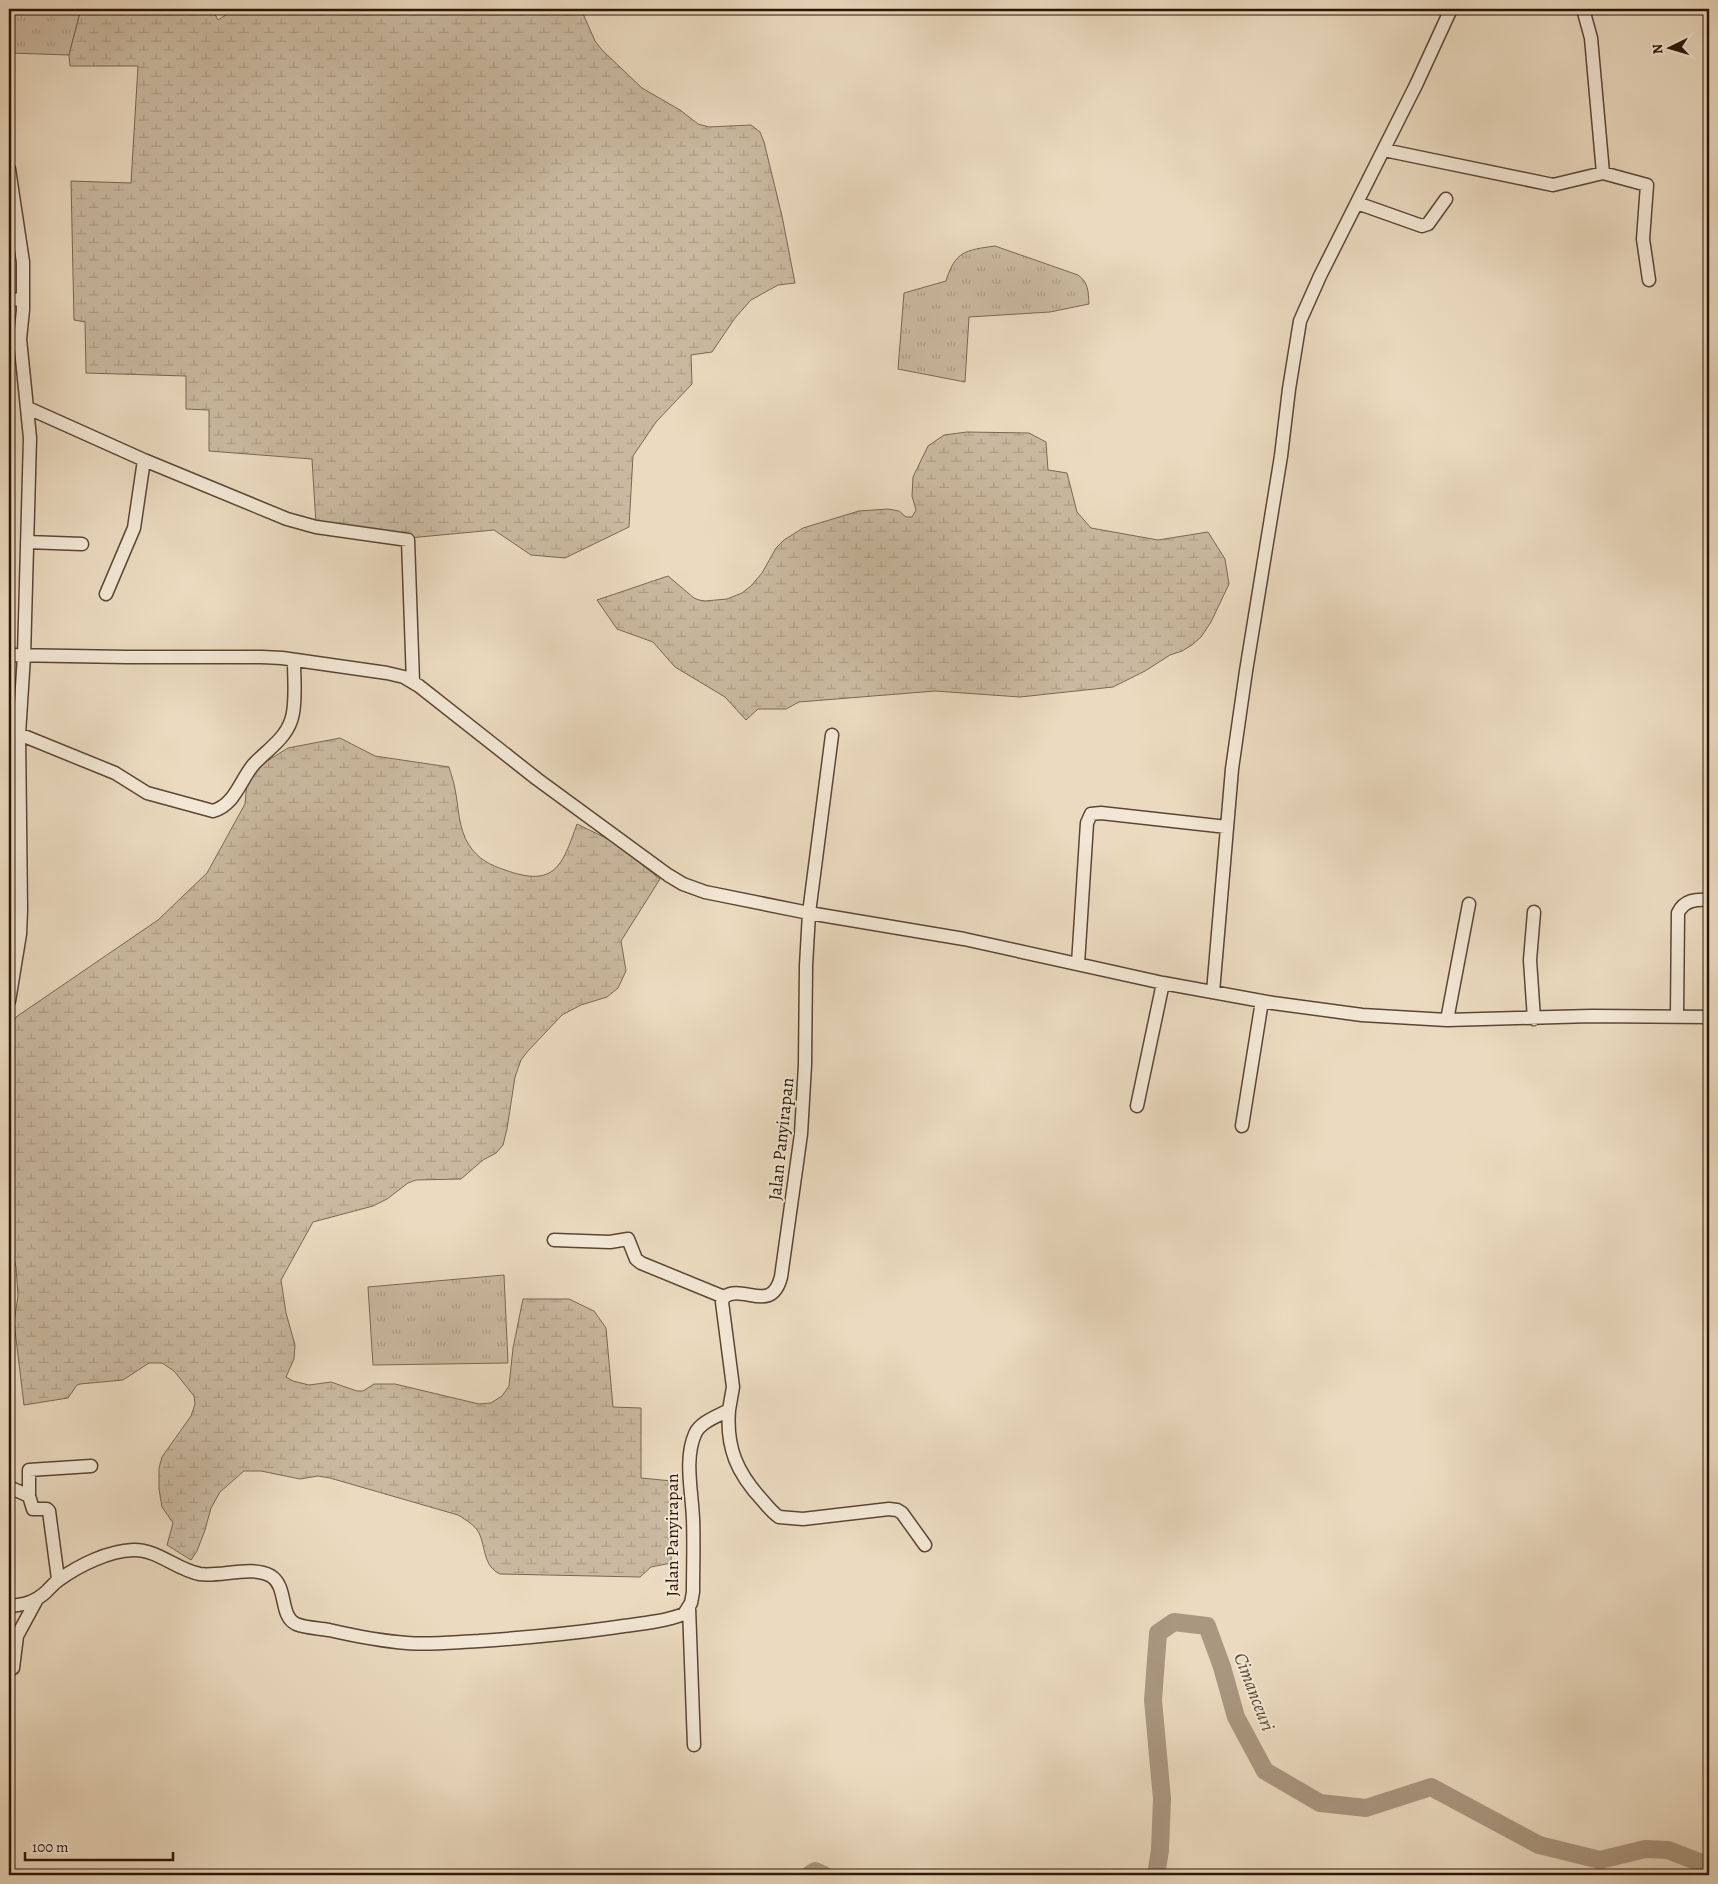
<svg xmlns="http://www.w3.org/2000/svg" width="1718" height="1884" viewBox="0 0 1718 1884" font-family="Alegreya,serif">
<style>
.grass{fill:url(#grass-tufts);stroke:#7a6754}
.wetland{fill:url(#wetland-marsh);stroke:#7a6754}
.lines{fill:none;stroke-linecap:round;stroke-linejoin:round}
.river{stroke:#aa9780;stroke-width:18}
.minor-casing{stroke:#5b4635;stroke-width:15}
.minor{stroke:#f2e7d5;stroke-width:12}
.labels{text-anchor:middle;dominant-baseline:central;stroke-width:4;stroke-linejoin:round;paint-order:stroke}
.street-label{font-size:18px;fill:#2b1507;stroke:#f2e7d5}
.water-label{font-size:19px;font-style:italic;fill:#5e4937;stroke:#f2e7d5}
</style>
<defs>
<pattern id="grass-tufts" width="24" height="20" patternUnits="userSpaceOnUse" patternTransform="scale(1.25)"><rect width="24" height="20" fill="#cab9a0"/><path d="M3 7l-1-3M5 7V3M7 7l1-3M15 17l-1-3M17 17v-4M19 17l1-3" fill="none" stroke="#ae9e88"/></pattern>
<pattern id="wetland-marsh" width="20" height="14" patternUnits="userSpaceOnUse" patternTransform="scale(1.25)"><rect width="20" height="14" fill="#cab9a0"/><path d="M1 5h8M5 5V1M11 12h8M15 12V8" fill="none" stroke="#ae9e88"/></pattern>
</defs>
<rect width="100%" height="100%" fill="#ebdabf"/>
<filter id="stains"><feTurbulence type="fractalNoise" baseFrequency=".004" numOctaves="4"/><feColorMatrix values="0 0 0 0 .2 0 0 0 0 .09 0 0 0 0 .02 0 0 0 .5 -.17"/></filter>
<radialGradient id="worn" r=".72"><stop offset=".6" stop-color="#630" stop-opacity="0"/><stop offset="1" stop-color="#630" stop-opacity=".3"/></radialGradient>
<!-- grass -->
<path class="grass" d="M 9,9 L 81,9 L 69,55 L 9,53 Z
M 995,246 L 1078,275 C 1089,283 1088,291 1089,304 L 1050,312 L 969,317 L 965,382 L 898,369 L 904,293 L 946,281 C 955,251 966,250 995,246 Z
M 504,1275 L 508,1363 L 373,1365 L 368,1287 Z"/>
<!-- wetland -->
<path class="wetland" d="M 81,9 L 212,9 L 218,20 L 235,9 L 581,9 L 595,41 L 602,50 L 642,88 L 680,110 L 698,124 L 709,127 L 751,125 L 760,132 L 764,142 L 782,216 L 795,283 L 778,285 L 751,300 L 735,318 L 712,352 L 691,355 L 692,384 L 656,422 L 633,456 L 629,527 L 565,558 L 531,555 L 494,530 L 398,539 L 316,524 L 312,459 L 209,451 L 209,410 L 186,409 L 186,376 L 86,373 L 85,322 L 74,320 L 71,181 L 131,183 L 138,66 L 70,66 L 69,55 Z
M 967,432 L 1029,433 L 1046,442 L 1048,470 L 1067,473 L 1077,512 L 1091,528 L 1158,540 L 1208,532 L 1225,559 L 1229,584 L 1211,622 L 1201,637 L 1192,645 L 1182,651 L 1170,655 L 1145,671 L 1113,687 L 1020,697 L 935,691 L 799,702 L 786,709 L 758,709 L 746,720 L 725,697 L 675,667 L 653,642 L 617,629 L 597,600 L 668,576 L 694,598 L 699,600 L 705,601 L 727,599 L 742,593 L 751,586 L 762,573 L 776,548 L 784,540 L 803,528 L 859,511 L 888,509 L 899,511 L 906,517 L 912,517 L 916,510 L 912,496 L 913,477 L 928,446 L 944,435 Z
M 340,738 L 375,756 L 449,767 C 451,774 454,782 455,789 C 459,808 458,828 469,845 C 478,859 490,865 505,870 C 555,888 562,866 577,824 L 612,841 L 660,879 L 621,941 L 626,971 L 618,988 L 607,997 L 581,1005 L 562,1015 L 527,1052 L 521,1060 L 515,1077 L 507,1129 L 503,1145 L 496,1153 L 483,1160 L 461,1179 L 416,1180 L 408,1183 L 387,1199 L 373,1206 L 313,1222 L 281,1280 L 286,1313 L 295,1345 L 294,1359 L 286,1377 L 293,1381 L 309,1385 L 331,1382 L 357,1391 L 363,1391 L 374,1384 L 395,1384 L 479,1404 L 491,1403 L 502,1396 L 509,1386 L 513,1348 L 523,1299 L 569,1299 L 594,1311 L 606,1328 L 613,1407 L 641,1408 L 641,1478 L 672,1481 L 671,1563 L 651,1567 L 640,1577 L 500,1574 C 483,1566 486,1548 479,1533 C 475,1525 466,1520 458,1515 L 330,1478 L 318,1476 L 300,1479 L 261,1471 L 244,1471 L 220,1492 L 211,1508 L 205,1530 L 197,1551 L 191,1560 L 167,1545 L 173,1523 L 162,1507 L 159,1489 L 159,1468 L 162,1457 L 191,1416 L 195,1404 L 194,1396 L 174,1371 L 162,1363 L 149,1363 L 123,1380 L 80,1384 L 77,1385 L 68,1398 L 24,1405 L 14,1322 L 18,1296 L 16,1267 L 9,1237 L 9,1033 L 16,1017 L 158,920 L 207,873 L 245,804 L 247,783 L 256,768 L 288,748 Z"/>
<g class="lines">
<!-- river -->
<path class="river" d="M 809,1875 L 815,1871 L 824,1875
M 1156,1875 L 1160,1850 L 1162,1799 L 1153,1700 L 1158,1633 L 1174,1622 L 1207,1626 L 1222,1667 L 1236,1717 L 1265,1771 L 1320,1803 L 1366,1808 L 1431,1787 L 1539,1845 L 1600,1860 L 1645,1849 L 1668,1850 L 1709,1866"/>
<!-- minor casing -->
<g class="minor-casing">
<path id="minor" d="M 1583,9 L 1591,38 L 1603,173
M 1384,150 L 1553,185 L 1603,173 L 1647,185 L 1643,239 L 1649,280
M 9,169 L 23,262 L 23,310 L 20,339 L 30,438 L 24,656 L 19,734 L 21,910 L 20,934 L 9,1001
M 1357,203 L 1422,226 L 1428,224 L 1446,199
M 9,300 L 23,299
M 28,408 L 144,460 L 287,519 L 316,527 L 408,540 L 413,682
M 27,542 L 82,544
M 106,594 L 134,528 L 144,460
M 9,655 L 127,657 L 262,657 L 282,658 L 387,673 L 404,677 L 419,686 L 537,779 L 668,875 L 683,884 L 705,892 L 809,913 L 964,939 L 1163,983 L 1273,1003 L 1362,1015 L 1447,1020 L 1592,1016 L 1709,1017
M 9,733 L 19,734 L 115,773 L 147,793 L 213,811 C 235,805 240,780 254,764 C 269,748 289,737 293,713 C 296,696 294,677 294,660
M 1534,912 L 1530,960 L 1534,1019
M 1078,964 L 1087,823 L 1091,814 L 1101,813 L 1227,827
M 1213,992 L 1232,769 L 1246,671 L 1281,456 L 1289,389 L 1300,321 L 1320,276 L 1416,85 L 1451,9
M 1677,1016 L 1678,913 C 1684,900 1696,899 1709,900
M 1447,1020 L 1469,904
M 1137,1106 L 1163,983
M 1242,1126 L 1262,1001
M 554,1240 L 610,1242 L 628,1239 L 636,1259 L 641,1263 L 724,1297
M 729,1410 C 726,1448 737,1473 763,1501 C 768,1507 773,1513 779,1517 L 803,1519 L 889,1509 L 897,1510 L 902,1513 L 925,1545
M 9,1487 L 29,1496 L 33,1509 L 47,1509 L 49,1511 L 58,1579
M 29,1496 L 29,1470 L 91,1466
M 9,1606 C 24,1605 35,1602 46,1592 C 51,1587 55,1582 60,1579 C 80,1565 108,1551 133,1550 C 157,1549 177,1570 200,1574 C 220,1577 253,1565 271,1576 C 288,1587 279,1616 296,1624 C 306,1628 318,1628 329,1630 C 355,1636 381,1641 407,1643 C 431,1645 455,1642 479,1641 C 523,1638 567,1634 610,1628 C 635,1624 660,1623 684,1614 L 691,1603 L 693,1592 C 693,1568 694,1543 693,1519 C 692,1492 684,1459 695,1434 C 700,1422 718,1416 729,1410 L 733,1387 L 722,1302 L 724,1297 C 743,1283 771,1315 781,1277 L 801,1134 L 805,1065 L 806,966 L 809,913 L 832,735
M 689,1607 L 694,1745
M 9,1670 L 13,1668 L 17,1636 L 36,1601"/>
</g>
<!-- minor -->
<use href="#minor" class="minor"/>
</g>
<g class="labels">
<!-- street labels -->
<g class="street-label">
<text transform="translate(781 1139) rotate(-84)">Jalan Panyirapan</text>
<text transform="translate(672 1535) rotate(-90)">Jalan Panyirapan</text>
</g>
<!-- water labels -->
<g class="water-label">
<text transform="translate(1254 1692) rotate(69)">Cimanceuri</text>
</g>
</g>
<!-- margin -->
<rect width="1718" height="1884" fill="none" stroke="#ebdabf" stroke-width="30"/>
<rect x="10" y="10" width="1698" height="1864" fill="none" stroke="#2b1507" stroke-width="2.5"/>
<rect x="15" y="15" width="1688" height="1854" fill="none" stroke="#2b1507"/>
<!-- north arrow -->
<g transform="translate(1670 48) rotate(265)" stroke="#f2e7d5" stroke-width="4" paint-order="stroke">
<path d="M0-4L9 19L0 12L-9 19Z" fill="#2b1507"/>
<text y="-8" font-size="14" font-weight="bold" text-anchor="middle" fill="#2b1507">N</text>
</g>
<!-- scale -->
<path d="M25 1852v8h148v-8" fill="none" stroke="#2b1507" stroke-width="2.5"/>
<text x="32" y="1852" font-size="15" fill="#2b1507" stroke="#f2e7d5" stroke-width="4" paint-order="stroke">100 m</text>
<rect width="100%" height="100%" filter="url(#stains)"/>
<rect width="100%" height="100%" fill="url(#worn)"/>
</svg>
